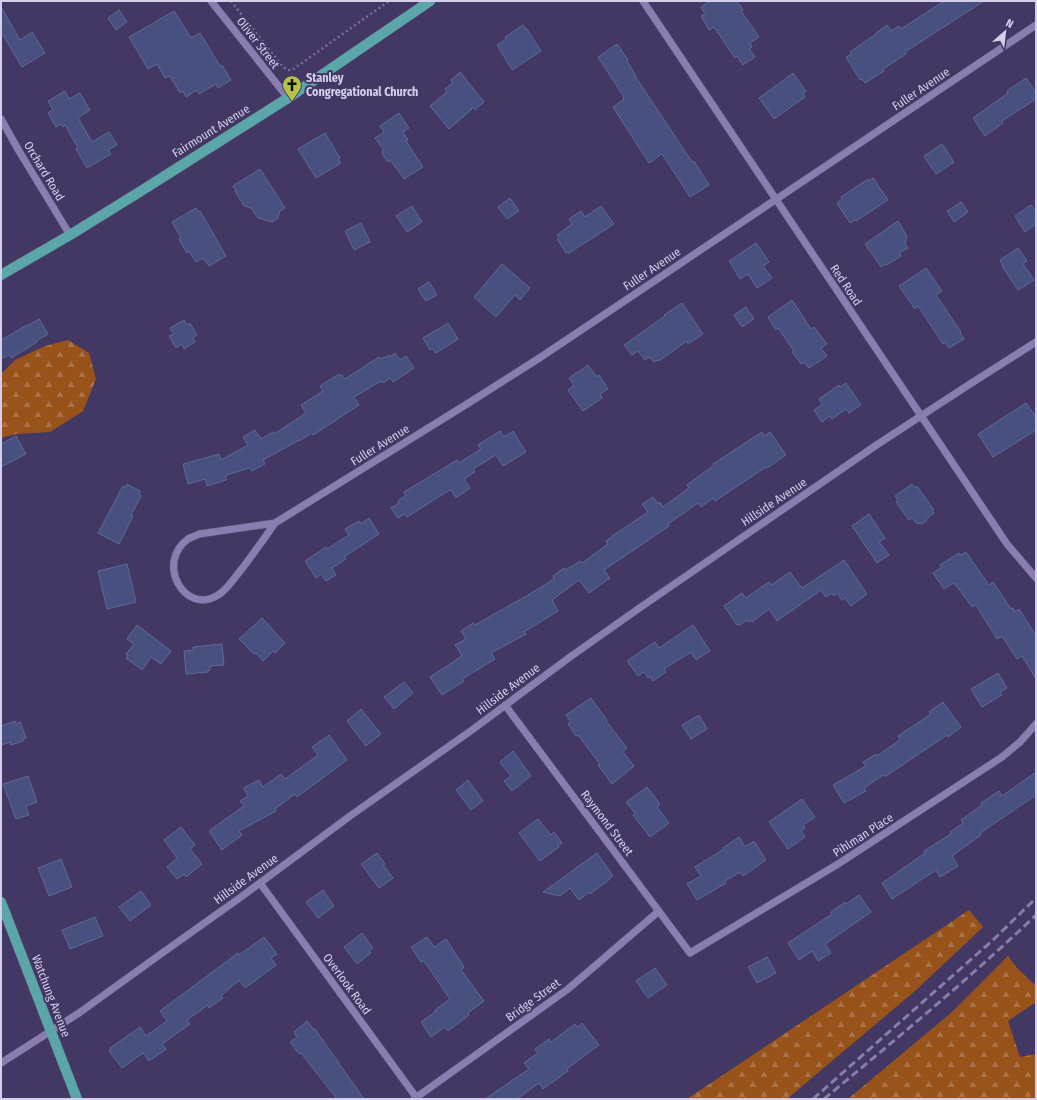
<svg xmlns="http://www.w3.org/2000/svg" width="1037" height="1100" viewBox="0 0 1037 1100" font-family="'Fira Sans Condensed',sans-serif">
<style>
.forest{fill:url(#forest-firs)}
.building{fill:#47507e;stroke:#5f6998}
.lines{fill:none;stroke-linecap:round;stroke-linejoin:round}
.minor-casing{stroke:#5d5279;stroke-width:8}
.major-casing{stroke:#5d5279;stroke-width:11}
.path{stroke:#797097;stroke-width:2.5;stroke-dasharray:2 3;stroke-linecap:butt}
.minor{stroke:#897eb0;stroke-width:7}
.major{stroke:#5ba6a8;stroke-width:10}
.rail{stroke:#887fa4;stroke-width:3;stroke-dasharray:8 4;stroke-linecap:butt}
.labels{text-anchor:middle;dominant-baseline:central;stroke-width:4;stroke-linejoin:round;paint-order:stroke}
.street-label{font-size:12px;fill:#d4cfeb;stroke:#433764}
.poi-label{font-size:12px;font-weight:bold;fill:#d4cfeb;stroke:#433764;text-anchor:start}
</style>
<defs>
<pattern id="forest-firs" width="22" height="20" patternUnits="userSpaceOnUse"><rect width="22" height="20" fill="#98531b"/><path d="M5 1l3.5 6h-7zM16 11l3.5 6h-7z" fill="#aa7347"/></pattern>
</defs>
<rect width="100%" height="100%" fill="#433764"/>
<!-- forest -->
<path class="forest" d="M 68,340 L 89,353 L 96,379 L 83,411 L 50,432 L 16,434 L 1,438 L 1,374 L 15,360 L 45,346 Z
M 969,910 L 983,927 L 915,991 L 787,1099 L 687,1099 Z
M 1008,956 L 1016,967 L 1036,986 L 1036,1002 L 1008,1021 L 1020,1057 L 1036,1054 L 1036,1099 L 848,1099 L 952,1012 Z"/>
<!-- building -->
<path class="building" d="M 710,1 L 737,1 L 743,10 L 741,11 L 759,37 L 750,43 L 752,47 L 749,49 L 755,57 L 743,65 L 737,56 L 735,58 L 714,27 L 709,30 L 701,16 L 705,14 L 701,7 Z
M 944,1 L 984,1 L 905,52 L 906,54 L 883,69 L 884,71 L 865,83 L 862,79 L 860,80 L 846,57 L 851,54 L 850,52 L 876,34 L 876,33 L 887,25 L 891,31 L 899,26 L 901,29 Z
M 1,7 L 20,40 L 32,32 L 45,53 L 22,67 L 1,32 Z
M 119,10 L 127,22 L 116,30 L 108,18 Z
M 174,11 L 191,38 L 200,33 L 220,66 L 222,65 L 231,80 L 218,88 L 216,84 L 199,94 L 197,90 L 186,97 L 183,91 L 180,93 L 170,76 L 165,78 L 157,64 L 148,69 L 129,37 Z
M 523,25 L 526,30 L 527,29 L 541,51 L 512,70 L 497,45 L 506,39 L 505,37 Z
M 617,44 L 628,60 L 627,61 L 636,76 L 635,76 L 692,162 L 694,161 L 709,185 L 690,197 L 662,154 L 649,163 L 613,107 L 624,99 L 623,98 L 624,97 L 598,57 Z
M 460,72 L 484,102 L 475,110 L 473,107 L 471,108 L 472,109 L 449,129 L 430,106 L 447,92 L 445,89 L 453,83 L 451,80 Z
M 793,73 L 806,91 L 803,94 L 805,97 L 774,119 L 759,98 Z
M 1026,78 L 1036,93 L 1036,99 L 1002,121 L 1003,123 L 985,136 L 973,118 L 1008,93 L 1007,91 Z
M 65,91 L 69,99 L 80,93 L 90,110 L 78,118 L 92,142 L 109,132 L 117,145 L 108,150 L 111,154 L 87,168 L 76,149 L 78,148 L 65,125 L 63,127 L 61,124 L 56,127 L 48,113 L 53,110 L 48,101 Z
M 399,113 L 409,128 L 403,132 L 408,140 L 406,141 L 423,167 L 404,179 L 391,161 L 387,161 L 382,153 L 383,149 L 375,138 L 384,132 L 380,126 Z
M 325,133 L 340,158 L 338,159 L 341,163 L 316,178 L 298,149 Z
M 942,144 L 954,162 L 936,174 L 924,156 Z
M 260,169 L 285,208 L 280,211 L 278,218 L 272,222 L 258,218 L 251,208 L 244,206 L 235,191 L 236,190 L 233,186 Z
M 873,178 L 888,200 L 856,221 L 855,220 L 850,223 L 837,203 L 842,199 L 841,197 L 868,179 L 869,181 Z
M 510,198 L 519,211 L 507,219 L 498,207 Z
M 961,202 L 968,212 L 954,222 L 947,211 Z
M 1031,205 L 1036,212 L 1036,224 L 1025,232 L 1015,216 Z
M 412,206 L 422,222 L 407,232 L 396,216 Z
M 601,206 L 614,224 L 569,253 L 568,252 L 566,253 L 557,239 L 559,238 L 557,235 L 572,224 L 569,219 L 581,211 L 585,217 Z
M 196,208 L 198,212 L 200,211 L 226,256 L 209,266 L 203,258 L 196,262 L 189,251 L 187,253 L 179,239 L 181,238 L 172,222 Z
M 898,221 L 907,236 L 905,243 L 908,248 L 899,253 L 901,256 L 887,265 L 885,264 L 881,267 L 865,244 Z
M 361,223 L 370,242 L 354,250 L 345,231 Z
M 756,243 L 769,262 L 763,266 L 772,278 L 757,288 L 748,274 L 740,279 L 729,261 Z
M 1018,248 L 1027,261 L 1023,264 L 1034,280 L 1018,290 L 1002,266 L 1003,266 L 1000,260 Z
M 502,264 L 530,288 L 520,300 L 515,295 L 496,317 L 474,297 Z
M 926,268 L 942,291 L 936,295 L 961,332 L 960,333 L 964,339 L 949,348 L 945,342 L 943,344 L 918,306 L 915,309 L 899,286 Z
M 429,282 L 437,295 L 426,301 L 418,289 Z
M 792,300 L 811,329 L 814,327 L 827,344 L 821,348 L 827,356 L 809,368 L 804,362 L 801,364 L 792,352 L 794,351 L 778,328 L 776,330 L 768,317 Z
M 682,303 L 703,334 L 688,344 L 687,341 L 659,361 L 658,360 L 654,362 L 650,357 L 645,360 L 638,351 L 632,355 L 624,345 L 665,316 L 664,315 Z
M 746,307 L 754,319 L 742,327 L 734,315 Z
M 39,319 L 48,334 L 36,341 L 37,342 L 11,358 L 9,355 L 1,359 L 1,340 L 27,325 L 27,326 Z
M 184,320 L 187,325 L 190,323 L 197,335 L 193,338 L 195,342 L 184,349 L 182,344 L 176,348 L 169,336 L 174,334 L 170,328 Z
M 448,323 L 458,339 L 436,353 L 432,348 L 430,350 L 423,338 Z
M 395,353 L 400,360 L 406,356 L 414,368 L 393,382 L 390,378 L 383,383 L 381,381 L 354,397 L 359,405 L 313,435 L 312,433 L 299,441 L 299,440 L 263,460 L 265,464 L 252,471 L 250,468 L 226,475 L 226,480 L 207,486 L 205,479 L 188,484 L 183,464 L 219,454 L 221,460 L 248,445 L 243,437 L 255,430 L 261,439 L 273,432 L 274,434 L 306,413 L 301,405 L 323,391 L 320,386 L 339,374 L 340,376 L 342,375 L 345,379 L 379,357 L 381,359 L 389,355 L 390,357 Z
M 588,365 L 597,377 L 599,375 L 608,389 L 600,394 L 602,398 L 583,411 L 568,390 L 574,385 L 569,378 Z
M 846,383 L 861,405 L 849,413 L 846,409 L 832,419 L 830,416 L 822,422 L 814,410 L 822,404 L 819,399 L 839,385 L 840,387 Z
M 1026,403 L 1036,417 L 1036,430 L 993,457 L 978,434 Z
M 500,431 L 504,437 L 513,431 L 526,452 L 503,466 L 496,455 L 473,469 L 475,472 L 464,479 L 470,488 L 456,498 L 451,490 L 448,491 L 407,517 L 404,514 L 398,518 L 391,508 L 399,503 L 398,501 L 406,495 L 404,492 L 457,460 L 459,463 L 481,449 L 478,445 Z
M 762,432 L 764,436 L 770,432 L 786,455 L 767,468 L 766,467 L 715,501 L 713,498 L 701,507 L 698,503 L 668,524 L 669,526 L 604,570 L 610,578 L 589,593 L 579,580 L 552,600 L 558,611 L 524,632 L 526,634 L 491,653 L 495,659 L 462,679 L 464,681 L 442,695 L 430,677 L 462,656 L 455,645 L 466,639 L 461,631 L 473,623 L 475,625 L 528,595 L 554,579 L 553,576 L 564,568 L 566,570 L 571,566 L 571,567 L 580,561 L 582,563 L 608,544 L 606,541 L 612,537 L 612,536 L 648,512 L 642,504 L 653,497 L 658,504 L 660,502 L 663,507 L 689,488 L 687,485 L 714,465 L 713,464 Z
M 16,436 L 26,454 L 1,467 L 1,444 Z
M 127,484 L 140,491 L 139,494 L 141,496 L 131,515 L 133,516 L 119,544 L 98,533 L 123,486 L 125,488 Z
M 912,484 L 915,488 L 917,486 L 934,510 L 932,511 L 934,513 L 927,518 L 926,521 L 922,524 L 916,523 L 912,518 L 909,520 L 896,502 L 898,500 L 895,496 Z
M 869,514 L 885,538 L 879,542 L 889,555 L 877,563 L 852,526 Z
M 369,518 L 379,534 L 344,557 L 346,559 L 332,568 L 336,575 L 326,581 L 321,574 L 316,578 L 305,561 L 326,547 L 327,549 L 349,535 L 345,529 L 359,521 L 361,524 Z
M 966,552 L 989,585 L 993,582 L 1011,609 L 1013,608 L 1015,612 L 1019,609 L 1036,636 L 1036,679 L 1022,656 L 1017,659 L 1002,636 L 997,639 L 976,605 L 972,607 L 956,585 L 956,586 L 954,583 L 944,589 L 933,573 L 942,567 L 940,565 L 959,553 L 961,555 Z
M 844,560 L 867,594 L 851,606 L 845,598 L 842,600 L 837,593 L 834,596 L 832,593 L 826,597 L 821,590 L 777,621 L 769,609 L 752,622 L 752,620 L 749,622 L 747,620 L 740,625 L 739,624 L 737,625 L 724,606 L 742,593 L 746,598 L 769,582 L 771,585 L 790,572 L 802,588 Z
M 127,564 L 136,602 L 107,609 L 98,571 Z
M 262,618 L 285,643 L 275,653 L 273,651 L 263,661 L 256,653 L 254,654 L 239,639 Z
M 137,625 L 171,651 L 161,664 L 151,657 L 142,670 L 126,658 L 128,655 L 126,654 L 134,644 L 127,639 Z
M 693,625 L 710,651 L 696,660 L 691,652 L 664,669 L 666,672 L 653,681 L 650,676 L 648,678 L 644,672 L 638,676 L 627,661 L 655,642 L 659,648 Z
M 222,644 L 224,665 L 210,666 L 210,670 L 208,670 L 208,672 L 186,674 L 184,651 L 193,650 L 193,647 Z
M 998,673 L 1007,688 L 1000,692 L 1002,695 L 982,707 L 971,689 Z
M 404,682 L 413,693 L 394,709 L 384,697 Z
M 591,698 L 607,720 L 606,721 L 627,748 L 623,752 L 634,766 L 612,784 L 598,765 L 600,764 L 578,735 L 576,736 L 568,724 L 571,722 L 566,715 Z
M 943,702 L 961,727 L 948,737 L 947,735 L 886,776 L 885,776 L 883,775 L 864,788 L 866,791 L 844,803 L 833,785 L 866,766 L 863,762 L 876,754 L 877,756 L 900,740 L 898,736 L 931,714 L 929,712 Z
M 361,709 L 381,734 L 366,746 L 347,721 Z
M 699,715 L 707,729 L 691,739 L 682,725 Z
M 15,721 L 16,724 L 20,722 L 26,738 L 23,739 L 23,741 L 11,745 L 10,742 L 1,745 L 1,726 Z
M 329,735 L 347,760 L 297,797 L 295,794 L 275,809 L 276,811 L 239,831 L 242,835 L 222,850 L 209,831 L 244,806 L 240,801 L 248,796 L 244,788 L 259,780 L 263,787 L 281,774 L 285,779 L 318,755 L 312,747 Z
M 513,751 L 531,776 L 512,791 L 504,781 L 511,776 L 500,762 Z
M 1036,772 L 1036,795 L 980,833 L 981,835 L 952,856 L 958,866 L 940,877 L 936,870 L 892,899 L 882,883 L 925,853 L 924,851 L 951,834 L 950,832 L 963,823 L 961,820 L 982,805 L 981,803 L 999,791 L 1002,796 Z
M 28,776 L 37,802 L 26,806 L 29,815 L 16,819 L 3,784 Z
M 468,780 L 483,801 L 471,810 L 456,790 Z
M 647,787 L 660,804 L 657,807 L 669,823 L 650,837 L 633,815 L 635,813 L 626,802 Z
M 802,799 L 815,817 L 803,825 L 805,828 L 801,831 L 805,837 L 788,849 L 769,822 Z
M 538,819 L 551,835 L 554,832 L 562,843 L 558,845 L 559,847 L 540,861 L 519,833 Z
M 181,827 L 195,845 L 190,849 L 202,864 L 197,868 L 186,877 L 184,874 L 177,879 L 167,867 L 177,858 L 164,840 Z
M 739,837 L 745,847 L 754,841 L 766,860 L 743,876 L 740,872 L 725,881 L 726,883 L 697,900 L 687,884 L 701,876 L 695,867 L 724,849 L 723,848 Z
M 377,853 L 385,864 L 383,865 L 393,878 L 379,888 L 361,864 Z
M 597,853 L 613,876 L 609,878 L 610,879 L 590,894 L 589,892 L 579,900 L 570,888 L 560,896 L 543,892 Z
M 61,859 L 72,887 L 49,896 L 38,868 Z
M 323,890 L 334,906 L 318,918 L 306,902 Z
M 141,891 L 151,905 L 130,921 L 119,907 Z
M 859,895 L 871,912 L 825,944 L 831,953 L 818,961 L 812,951 L 799,960 L 788,943 L 832,914 L 831,912 L 845,902 L 846,904 Z
M 95,917 L 103,936 L 70,949 L 62,930 Z
M 362,933 L 373,948 L 369,951 L 371,953 L 357,964 L 344,947 Z
M 264,937 L 277,954 L 271,958 L 276,965 L 245,988 L 239,980 L 221,996 L 223,998 L 209,1008 L 208,1005 L 187,1020 L 190,1024 L 162,1044 L 166,1049 L 149,1061 L 143,1053 L 122,1068 L 109,1051 L 111,1050 L 110,1048 L 140,1027 L 146,1036 L 167,1021 L 160,1011 L 238,953 L 239,955 Z
M 427,937 L 434,947 L 446,939 L 464,967 L 461,970 L 484,1001 L 468,1013 L 469,1015 L 448,1031 L 445,1027 L 431,1037 L 421,1022 L 435,1012 L 435,1010 L 450,999 L 424,961 L 421,962 L 411,947 Z
M 767,957 L 776,973 L 757,983 L 748,967 Z
M 655,968 L 667,985 L 648,998 L 636,981 Z
M 307,1021 L 314,1030 L 315,1029 L 364,1099 L 337,1099 L 301,1053 L 299,1054 L 290,1042 L 297,1037 L 294,1032 Z
M 582,1023 L 599,1045 L 567,1069 L 568,1071 L 543,1089 L 539,1083 L 517,1099 L 485,1099 L 529,1069 L 524,1063 L 538,1053 L 535,1049 L 549,1039 L 551,1042 L 575,1024 L 578,1027 Z"/>
<g class="lines">
<!-- minor casing -->
<g class="minor-casing">
<path id="minor" d="M 211,1 L 288,98
M 643,1 L 1007,544 L 1036,578
M 1,119 L 19,151 L 70,235
M 275,523 C 261,543 248,562 233,580 C 229,585 224,592 218,595 C 185,616 155,563 188,539 C 191,537 196,536 199,534 L 275,523 L 467,404 L 541,357 L 1036,25
M 505,705 L 690,953 L 838,864 L 1002,757 L 1020,742 L 1036,724
M 260,883 L 416,1097
M 1,1063 L 79,1013 L 158,956 L 241,897 L 350,816 L 472,730 L 570,657 L 638,609 L 878,444 L 970,384 L 1036,342
M 414,1099 L 568,989 L 659,911"/>
</g>
<!-- major casing -->
<g class="major-casing">
<path id="major" d="M 1,275 L 70,235 L 141,191 L 288,98 L 430,1
M 1,902 L 77,1099"/>
</g>
<!-- path -->
<path class="path" d="M 231,1 L 282,66 L 288,70 L 292,70 L 389,1"/>
<!-- minor -->
<use href="#minor" class="minor"/>
<!-- major -->
<use href="#major" class="major"/>
<!-- rail -->
<path class="rail" d="M 813,1099 L 993,940 L 1036,898
M 824,1099 C 896,1039 968,980 1036,915"/>
</g>
<!-- icons -->
<defs>
<g id="church-pin" transform="scale(1)"><path d="M0 17L-7.5 6A9.5 9.5 0 1 1 7.5 6Z" fill="#b6c149" stroke="#433764"/><path d="M-1.2-6h2.4v3.5h3.3v2.4h-3.3V6h-2.4V-.1h-3.3v-2.4h3.3Z" fill="#111"/></g>
</defs>
<g fill-rule="evenodd">
<use href="#church-pin" x="292" y="85"/>
</g>
<g class="labels">
<!-- street labels -->
<g class="street-label">
<text transform="translate(258 43) rotate(52)">Oliver Street</text>
<text transform="translate(921 89) rotate(-34)">Fuller Avenue</text>
<text transform="translate(211 131) rotate(-32)">Fairmount Avenue</text>
<text transform="translate(44 171) rotate(59)">Orchard Road</text>
<text transform="translate(652 269) rotate(-34)">Fuller Avenue</text>
<text transform="translate(846 285) rotate(56)">Red Road</text>
<text transform="translate(380 445) rotate(-32)">Fuller Avenue</text>
<text transform="translate(774 502) rotate(-34)">Hillside Avenue</text>
<text transform="translate(508 689) rotate(-37)">Hillside Avenue</text>
<text transform="translate(607 823) rotate(53)">Raymond Street</text>
<text transform="translate(863 835) rotate(-33)">Pihlman Place</text>
<text transform="translate(246 879) rotate(-36)">Hillside Avenue</text>
<text transform="translate(347 984) rotate(54)">Overlook Road</text>
<text transform="translate(51 996) rotate(69)">Watchung Avenue</text>
<text transform="translate(533 1000) rotate(-36)">Bridge Street</text>
</g>
<!-- poi labels -->
<g class="poi-label">
<text x="306" y="78">Stanley<tspan x="306" dy="14">Congregational Church</tspan></text>
</g>
</g>
<!-- border -->
<rect width="1037" height="1100" fill="none" stroke="#d4cfeb" stroke-width="4"/>
<!-- north arrow -->
<g transform="translate(1005 32) rotate(28)" stroke="#433764" stroke-width="3" paint-order="stroke">
<path d="M0-3L7 15L0 10L-7 15Z" fill="#d4cfeb"/>
<text y="-6" font-size="11" font-weight="bold" text-anchor="middle" fill="#d4cfeb">N</text>
</g>
</svg>
